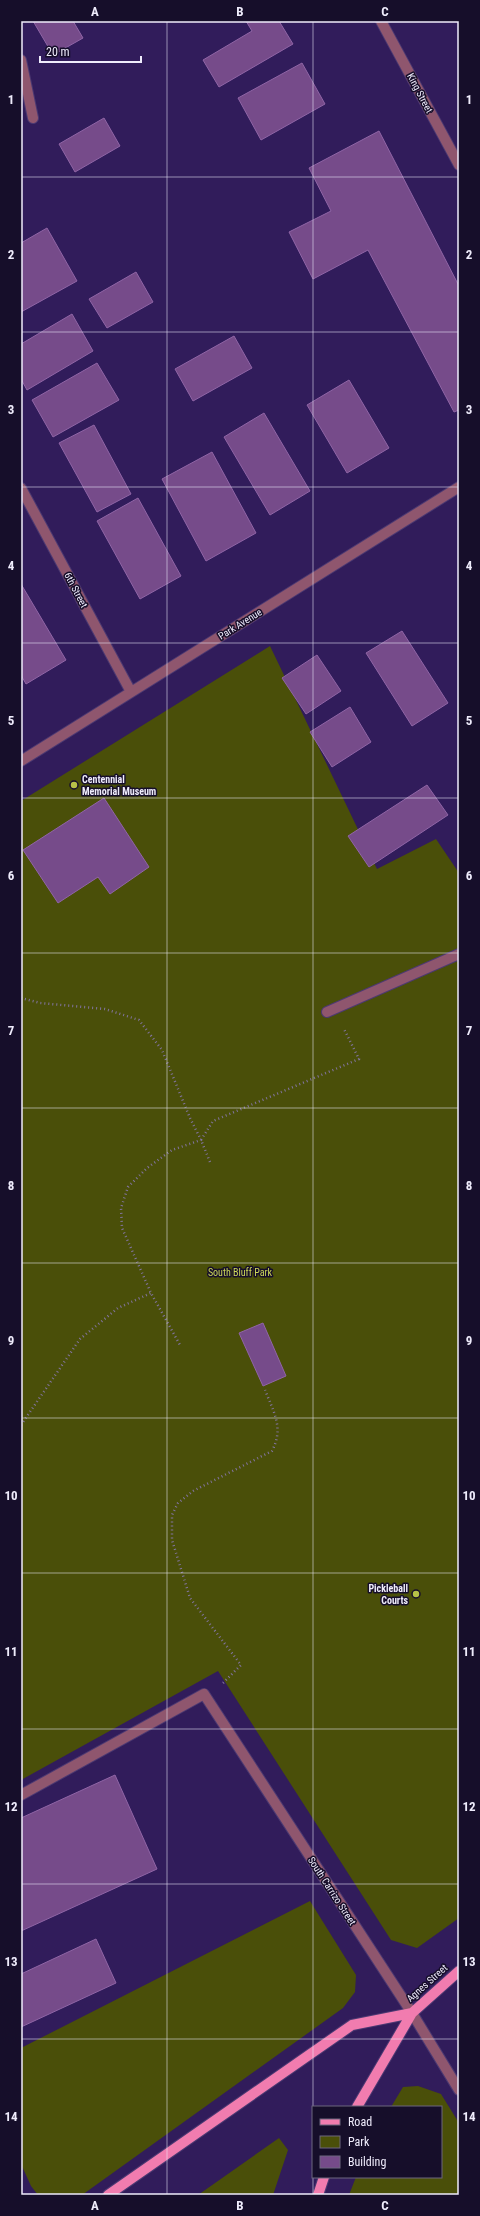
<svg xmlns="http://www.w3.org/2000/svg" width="480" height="2216" viewBox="0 0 480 2216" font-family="'Roboto Condensed',sans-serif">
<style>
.green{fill:#4a4f09}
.building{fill:#764b8a;stroke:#9065a6}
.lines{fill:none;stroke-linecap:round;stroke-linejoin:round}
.minor-casing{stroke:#4c3972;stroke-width:12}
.major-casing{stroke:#4c3972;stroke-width:12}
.path{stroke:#82749f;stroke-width:2.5;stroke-dasharray:1 3;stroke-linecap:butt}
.minor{stroke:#8f566e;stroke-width:10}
.major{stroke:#f17caf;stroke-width:10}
.grid{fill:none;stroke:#efecfc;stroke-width:1;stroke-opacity:0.55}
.poi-dot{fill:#b7c148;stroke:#160e2a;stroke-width:1.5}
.labels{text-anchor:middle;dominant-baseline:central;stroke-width:3;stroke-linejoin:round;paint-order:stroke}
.street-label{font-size:10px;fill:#efecfc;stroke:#160e2a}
.poi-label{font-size:10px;font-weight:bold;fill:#efecfc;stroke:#160e2a;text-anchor:start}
.park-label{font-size:10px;fill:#cdd859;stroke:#160e2a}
.neatline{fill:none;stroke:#efecfc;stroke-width:1.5}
.grid-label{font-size:13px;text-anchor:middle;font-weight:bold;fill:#efecfc}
</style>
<rect width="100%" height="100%" fill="#311c5b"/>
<!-- green -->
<path class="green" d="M 270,646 L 377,869 L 436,839 L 459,873 L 459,1918 L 417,1948 L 391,1940 L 218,1671 L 21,1780 L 21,801 Z
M 310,1901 L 356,1975 L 355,1992 L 343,2008 L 82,2195 L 38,2195 L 31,2186 L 21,2164 L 21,2048 Z
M 418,2086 L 441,2094 L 459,2123 L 459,2195 L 349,2195 L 356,2177 L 441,2177 L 441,2107 L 391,2107 L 403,2087 Z
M 279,2138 L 288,2150 L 273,2195 L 198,2195 Z"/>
<!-- building -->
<path class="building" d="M 33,21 L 73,21 L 83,38 L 53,55 Z
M 246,21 L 279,21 L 293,44 L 219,87 L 203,60 L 252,31 Z
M 302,63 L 325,104 L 261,140 L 238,98 Z
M 104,118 L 120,146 L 75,172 L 59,144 Z
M 379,131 L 459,286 L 459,410 L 454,412 L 368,250 L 313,279 L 289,232 L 331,211 L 309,168 Z
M 47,228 L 77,281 L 21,312 L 21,243 Z
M 136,272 L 153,302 L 107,328 L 89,299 Z
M 72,314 L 93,351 L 27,390 L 21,379 L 21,344 Z
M 234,336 L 252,368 L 193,401 L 175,369 Z
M 97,363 L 119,400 L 53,437 L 32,400 Z
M 349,380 L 389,448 L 347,473 L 307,405 Z
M 264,413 L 310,491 L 270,515 L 224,437 Z
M 94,425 L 131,494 L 97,512 L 59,443 Z
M 212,452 L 256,533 L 206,561 L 162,479 Z
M 138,498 L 181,576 L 140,599 L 97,521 Z
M 21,584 L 66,660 L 26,684 L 21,675 Z
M 402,631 L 448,703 L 412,726 L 366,653 Z
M 317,655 L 341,691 L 306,714 L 282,678 Z
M 350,707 L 371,742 L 332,767 L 310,732 Z
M 427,785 L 448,815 L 369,867 L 348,836 Z
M 104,798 L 149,867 L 110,894 L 98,877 L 58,903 L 23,850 Z
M 263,1323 L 286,1376 L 263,1386 L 239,1333 Z
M 115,1775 L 157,1869 L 21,1931 L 21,1818 Z
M 96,1939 L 116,1983 L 21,2027 L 21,1974 Z"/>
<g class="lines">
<!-- minor casing -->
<g class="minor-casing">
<path id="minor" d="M 381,21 L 459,165
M 21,60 L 33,118
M 21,488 L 131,692
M 21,761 L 459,487
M 327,1012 L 459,954
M 21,1795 L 204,1694 L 412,2013 L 459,2090"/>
</g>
<!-- major casing -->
<g class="major-casing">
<path id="major" d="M 357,2107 L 412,2013 L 459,1971
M 108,2195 L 352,2025 L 412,2013
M 318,2195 L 324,2177"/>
</g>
<!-- path -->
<path class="path" d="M 21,998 L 40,1003 L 105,1009 L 139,1020 L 162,1050 L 190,1118 L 201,1140 L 172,1150 L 147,1168 L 128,1187 L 121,1208 L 122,1228 L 151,1293 L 180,1345
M 210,1162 L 201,1140 L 213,1121 L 359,1059 L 344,1029
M 21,1425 L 80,1339 L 118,1308 L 151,1293
M 223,1683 L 241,1665 L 190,1598 L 172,1540 L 172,1515 L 178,1503 L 193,1491 L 272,1451 C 284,1428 274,1413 265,1390"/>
<!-- minor -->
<use href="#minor" class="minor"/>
<!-- major -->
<use href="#major" class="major"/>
</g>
<!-- grid -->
<path class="grid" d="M 167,21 L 167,2195M 313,21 L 313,2195M 21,177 L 459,177M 21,332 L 459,332M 21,487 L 459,487M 21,643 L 459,643M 21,798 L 459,798M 21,953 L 459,953M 21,1108 L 459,1108M 21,1263 L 459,1263M 21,1418 L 459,1418M 21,1573 L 459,1573M 21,1729 L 459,1729M 21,1884 L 459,1884M 21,2039 L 459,2039"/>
<!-- markers -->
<g class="poi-dot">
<circle cx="74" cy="785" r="4"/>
<circle cx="416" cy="1594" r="4"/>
</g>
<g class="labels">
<!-- street labels -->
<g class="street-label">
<text transform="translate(420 93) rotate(62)">King Street</text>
<text transform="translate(76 590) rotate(62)">6th Street</text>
<text transform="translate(240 624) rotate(-32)">Park Avenue</text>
<text transform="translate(332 1891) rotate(57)">South Carrizo Street</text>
<text transform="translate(427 1983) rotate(-42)">Agnes Street</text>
</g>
<!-- poi labels -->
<g class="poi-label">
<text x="82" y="779">Centennial<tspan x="82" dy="12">Memorial Museum</tspan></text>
<text x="408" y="1588" text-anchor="end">Pickleball<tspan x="408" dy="12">Courts</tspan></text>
</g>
<!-- park labels -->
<g class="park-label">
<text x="240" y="1272">South Bluff Park</text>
</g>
</g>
<!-- border -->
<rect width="480" height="2216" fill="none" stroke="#160e2a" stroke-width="44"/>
<!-- legend -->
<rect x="312" y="2106" width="130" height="72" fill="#160e2a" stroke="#6d677e"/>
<rect x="320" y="2119" width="20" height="6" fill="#f17caf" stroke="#6d677e"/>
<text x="348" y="2126" font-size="12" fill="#efecfc">Road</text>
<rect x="320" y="2136" width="20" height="12" fill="#4a4f09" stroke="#6d677e"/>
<text x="348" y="2146" font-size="12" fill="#efecfc">Park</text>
<rect x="320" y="2156" width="20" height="12" fill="#764b8a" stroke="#6d677e"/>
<text x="348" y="2166" font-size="12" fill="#efecfc">Building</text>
<!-- scale -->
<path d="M40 56v6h101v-6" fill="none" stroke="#efecfc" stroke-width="2"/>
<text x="46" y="56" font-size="12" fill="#efecfc" stroke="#160e2a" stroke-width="3" paint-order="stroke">20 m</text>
<rect x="22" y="22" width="436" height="2172" class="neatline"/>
<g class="grid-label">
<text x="95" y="16">A</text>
<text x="240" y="16">B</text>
<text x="385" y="16">C</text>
<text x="11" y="104">1</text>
<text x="469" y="104">1</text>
<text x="11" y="259">2</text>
<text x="469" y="259">2</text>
<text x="11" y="414">3</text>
<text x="469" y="414">3</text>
<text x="11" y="570">4</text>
<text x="469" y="570">4</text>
<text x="11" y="725">5</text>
<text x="469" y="725">5</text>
<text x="11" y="880">6</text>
<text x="469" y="880">6</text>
<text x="11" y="1035">7</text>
<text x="469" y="1035">7</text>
<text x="11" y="1190">8</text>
<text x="469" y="1190">8</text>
<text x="11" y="1345">9</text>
<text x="469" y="1345">9</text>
<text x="11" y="1500">10</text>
<text x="469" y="1500">10</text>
<text x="11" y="1656">11</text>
<text x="469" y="1656">11</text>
<text x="11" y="1811">12</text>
<text x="469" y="1811">12</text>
<text x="11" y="1966">13</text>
<text x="469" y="1966">13</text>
<text x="11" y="2121">14</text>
<text x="469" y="2121">14</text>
<text x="95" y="2210">A</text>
<text x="240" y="2210">B</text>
<text x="385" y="2210">C</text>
</g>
</svg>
